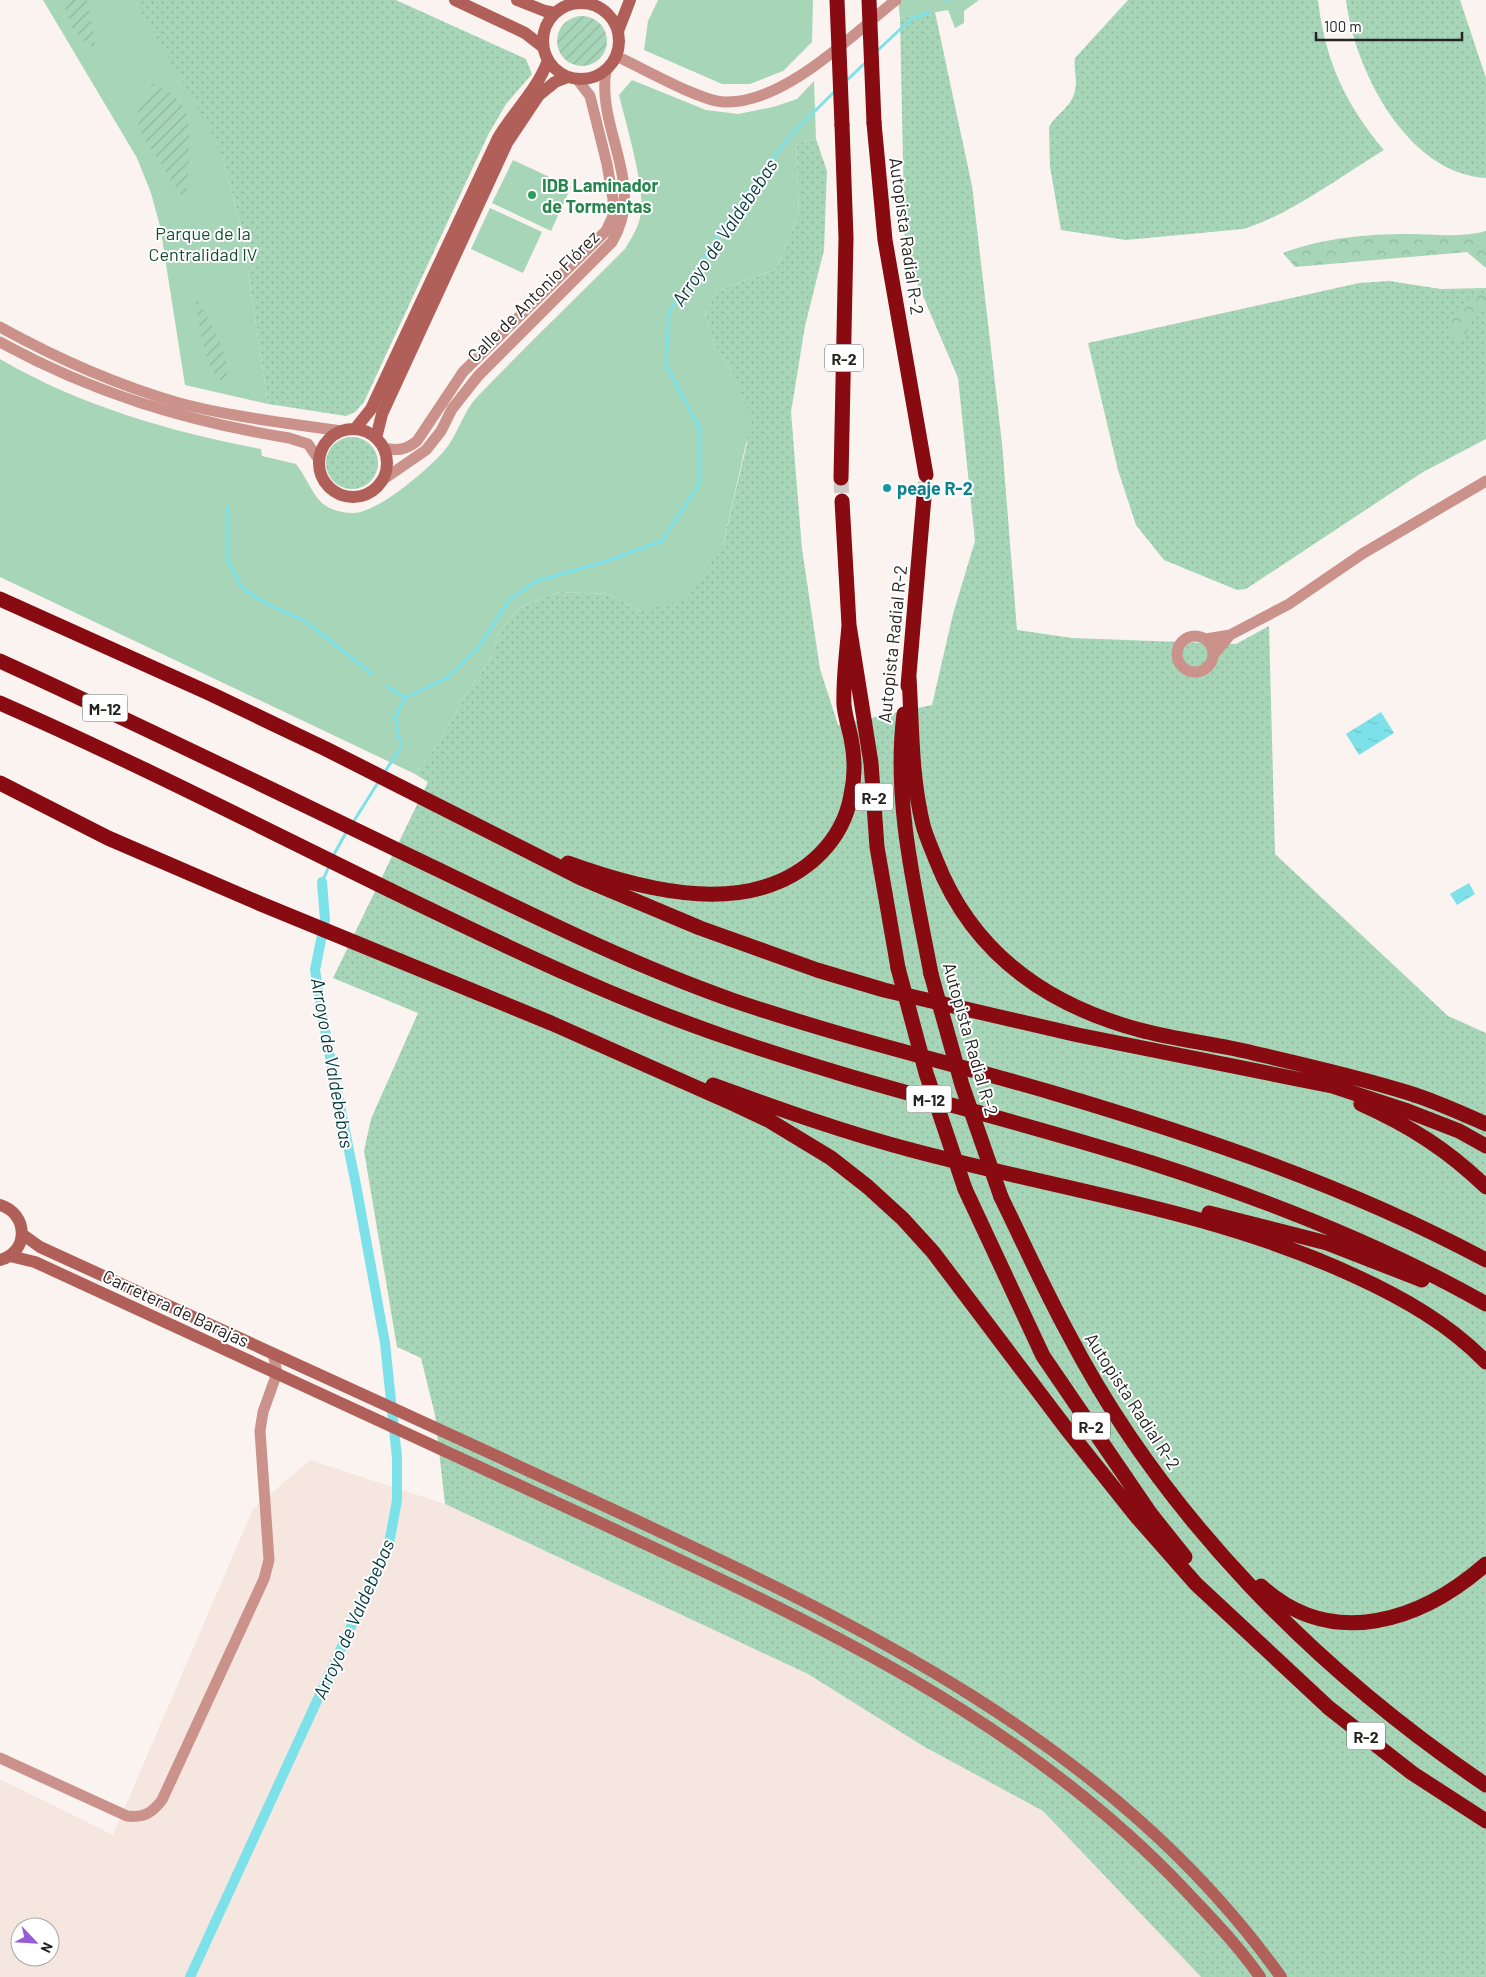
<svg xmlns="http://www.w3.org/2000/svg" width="1486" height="1977" viewBox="0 0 1486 1977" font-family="Barlow,sans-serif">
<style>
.built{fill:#f5e7df;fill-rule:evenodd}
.grass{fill:url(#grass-dots)}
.forest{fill:url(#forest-crowns)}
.park{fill:#a7d5b8}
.garden{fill:url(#garden-furrows)}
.water{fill:url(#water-ripples)}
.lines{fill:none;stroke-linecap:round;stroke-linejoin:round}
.stream{stroke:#7de1ea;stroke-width:3}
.canal{stroke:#7de1ea;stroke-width:10}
.highway-tunnel{stroke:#d0cac7;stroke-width:15;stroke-dasharray:15 8;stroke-linecap:butt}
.street{stroke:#ca928b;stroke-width:11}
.secondary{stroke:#b06058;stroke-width:12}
.highway{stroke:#870b10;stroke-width:15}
.highway-bridge{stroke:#870b10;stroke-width:15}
.leisure-dot{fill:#2e9e5b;stroke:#fff;stroke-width:2}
.culture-dot{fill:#0f9aa8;stroke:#fff;stroke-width:2}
.labels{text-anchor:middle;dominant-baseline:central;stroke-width:4;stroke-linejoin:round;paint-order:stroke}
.shield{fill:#fff;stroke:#676664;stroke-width:1}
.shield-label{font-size:16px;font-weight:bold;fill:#262422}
.leisure-label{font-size:18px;font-weight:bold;fill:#27864d;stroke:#fff;text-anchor:start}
.park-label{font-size:18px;fill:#174e32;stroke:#fff}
.street-label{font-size:18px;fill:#262422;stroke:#fff}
.culture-label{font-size:18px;font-weight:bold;fill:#0d838f;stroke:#fff;text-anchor:start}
.water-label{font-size:19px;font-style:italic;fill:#06383c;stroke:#fff}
</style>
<defs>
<pattern id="grass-dots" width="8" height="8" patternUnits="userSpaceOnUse" patternTransform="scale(1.25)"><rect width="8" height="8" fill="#a7d5b8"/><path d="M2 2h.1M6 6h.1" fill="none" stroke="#90b79e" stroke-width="1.8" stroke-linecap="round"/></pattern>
<pattern id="forest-crowns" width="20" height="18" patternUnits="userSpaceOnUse" patternTransform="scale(1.25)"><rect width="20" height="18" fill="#a7d5b8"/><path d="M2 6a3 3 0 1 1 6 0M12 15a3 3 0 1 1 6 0" fill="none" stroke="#90b79e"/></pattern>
<pattern id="garden-furrows" width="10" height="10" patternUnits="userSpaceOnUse" patternTransform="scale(1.25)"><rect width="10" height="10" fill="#a7d5b8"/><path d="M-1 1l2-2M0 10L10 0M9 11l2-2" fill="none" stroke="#90b79e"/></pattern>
<pattern id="water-ripples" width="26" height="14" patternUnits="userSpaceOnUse" patternTransform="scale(1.25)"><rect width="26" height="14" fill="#7de1ea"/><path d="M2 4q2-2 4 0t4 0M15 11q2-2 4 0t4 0" fill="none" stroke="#6cc1c8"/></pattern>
</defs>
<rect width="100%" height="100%" fill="#faf3f0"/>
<!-- built -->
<path class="built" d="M 310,1460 L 445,1504 L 808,1674 L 923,1746 L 1043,1811 L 1201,1977 L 0,1977 L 0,1779 L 113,1835 L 253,1509 ZM 20,1927 L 50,1927 L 50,1957 L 20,1957 Z"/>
<!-- grass -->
<path class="grass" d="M 134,0 L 396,0 L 526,59 L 532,74 L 506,104 L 488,135 L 364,402 L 355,412 L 346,416 L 268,404 L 241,226 L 223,159 Z
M 1128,0 L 1318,0 C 1325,60 1345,104 1384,150 C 1341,176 1290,215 1243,229 L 1126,240 L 1061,230 L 1050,167 L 1049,127 C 1057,113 1072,107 1075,90 C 1078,80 1073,69 1075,58 Z
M 1346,0 L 1460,0 L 1486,78 L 1486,178 C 1407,174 1354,69 1346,0 Z
M 935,12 L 972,186 L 1002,443 L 1017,630 L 1072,638 L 1236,644 L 1269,626 L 1275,854 L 1448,1016 L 1486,1033 L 1486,1977 L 1201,1977 L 1043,1811 L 923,1746 L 808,1674 L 445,1504 L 435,1415 L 421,1358 L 397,1347 L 364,1151 L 371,1119 L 418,1013 L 333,978 L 428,782 L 415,774 L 441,740 L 464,697 L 491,658 L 500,631 L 519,608 L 559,592 L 608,594 L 641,611 L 723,545 L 747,443 L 732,372 L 713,342 L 705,312 L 717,291 L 776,269 L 799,214 L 796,143 L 816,139 L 827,171 L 824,250 L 805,326 L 791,412 L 802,549 L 820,669 L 838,725 L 932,705 L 953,614 L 975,541 L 958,378 L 905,254 L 900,18 Z
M 1389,281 L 1441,289 L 1486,288 L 1486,439 L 1423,472 L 1246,589 L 1237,590 L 1164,560 L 1136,525 L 1118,470 L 1088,343 L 1359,283 Z
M326 463a26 26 0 1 1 52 0a26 26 0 1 1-52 0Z"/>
<!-- forest -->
<path class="forest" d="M 1486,231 L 1486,268 L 1467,252 L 1295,267 L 1283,253 C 1322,238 1366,234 1409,234 C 1433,234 1462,238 1486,231 Z
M 1486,292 L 1486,310 L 1473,316 L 1467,333 L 1460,340 L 1451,340 L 1447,330 C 1456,307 1462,301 1486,292 Z"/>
<!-- park -->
<path class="park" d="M 43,0 L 134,0 L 209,127 L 223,159 L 241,226 L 268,404 L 185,385 L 160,226 L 151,193 L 137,158 Z
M 658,0 L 813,0 L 812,42 L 783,71 L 750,84 L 722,84 L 644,50 L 648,21 Z
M 898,0 L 979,0 L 964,11 L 964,23 L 955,28 L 948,10 L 900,18 Z
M 632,80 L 706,110 L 738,114 L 773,107 L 797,99 L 814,81 L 816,139 L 796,143 L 799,214 L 776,269 L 717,291 L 705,312 L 713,342 L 732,372 L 752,417 L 723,545 L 686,600 L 641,611 L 608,594 L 559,592 L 519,608 L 500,631 L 491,658 L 464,697 L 441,740 L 415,774 L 0,577 L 0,359 C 80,406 172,432 261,449 L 262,456 L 296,464 C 315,488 313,511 352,513 C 377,514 427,470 444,451 C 458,435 463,411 478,396 C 526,346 576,298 625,249 C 632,237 639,227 641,213 C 645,187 626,124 619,95 Z
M 513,160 L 571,187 L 551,231 L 492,203 Z
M 490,208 L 542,232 L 523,273 L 471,249 Z"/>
<!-- garden -->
<path class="garden" d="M 62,0 L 87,0 L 96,48 L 86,43 L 73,29 Z
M557 41a25 25 0 1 1 50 0a25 25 0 1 1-50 0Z
M 153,83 C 166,89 178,96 185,110 C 193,128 187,180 186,203 L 139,130 L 138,112 Z
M 195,295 C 204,311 238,365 224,382 C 203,373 198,316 195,295 Z"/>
<!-- water -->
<path class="water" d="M 1381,712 L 1394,733 L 1359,755 L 1346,734 Z
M 1469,883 L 1475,894 L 1457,905 L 1450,894 Z"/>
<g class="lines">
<!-- stream -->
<path class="stream" d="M 947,1 L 948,0
M 876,52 L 911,19 L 928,13
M 845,82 L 866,62
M 228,506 L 228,561 L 242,588 L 265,603 L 305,621 L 372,674
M 387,686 L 405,698
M 384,773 L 401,747 L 395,717 L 405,698 L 447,678 L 478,648 L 510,599 L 537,581 L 607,561 L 662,541 L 700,483 L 700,429 L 666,365 L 669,312 L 721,231 L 788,138 L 835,91
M 352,824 L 379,781
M 333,856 L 347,831
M 322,882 L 330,864"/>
<!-- canal -->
<path class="canal" d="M 190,1977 L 389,1544 L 397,1500 L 397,1458 L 385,1343 L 356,1185 L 327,1042 L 315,970 L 325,920 L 322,882"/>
<!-- highway-tunnel -->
<path class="highway-tunnel" d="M 841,478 L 842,501
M 924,497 L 926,475"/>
<!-- street -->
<path class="street" d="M 616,56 C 641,67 701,102 725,102 C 784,104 852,35 896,0
M 0,327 C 56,358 117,385 179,403 C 232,417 287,423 341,431
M 0,342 C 93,393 185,421 289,438 L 308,444 L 319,460
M 383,448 C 397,451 406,450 417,441 L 463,372 L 606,231 L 613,216 L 613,199 L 607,164 L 590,96 L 577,79
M 381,481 L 426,450 L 441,431 L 452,409 L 478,376 L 612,242 C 647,184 596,130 606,70
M 1230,635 L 1289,604 L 1362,554 L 1486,481
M1177 654a18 18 0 1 1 36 0a18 18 0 1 1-36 0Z
M 1206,639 L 1230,635 L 1214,654
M 0,1758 L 127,1816 C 144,1818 152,1813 162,1800 L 264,1579 L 269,1560 L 260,1431 L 263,1412 L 277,1373 L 273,1353"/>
<!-- secondary -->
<path class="secondary" d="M 455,0 L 525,33 L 543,47
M 517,0 L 545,11 L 555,13
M543 41a38 38 0 1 1 76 0a38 38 0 1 1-76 0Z
M 618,31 L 630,0
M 355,429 L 371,409 L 498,138 C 514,111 538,89 548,60
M319 463a34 34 0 1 1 68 0a34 34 0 1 1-68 0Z
M 376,438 L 382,414 L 507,143 L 539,95 L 555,82 L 568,77
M 0,1205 C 28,1213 30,1252 0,1260
M 22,1234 L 40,1247 C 215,1327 391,1407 566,1488 C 831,1611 1105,1731 1281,1977
M 10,1256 L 35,1262 C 211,1343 388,1423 564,1506 C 787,1610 1013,1708 1185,1890 C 1211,1918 1238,1945 1260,1977"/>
<!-- highway -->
<path class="highway" d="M 874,123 L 885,240 L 926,475
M 841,478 L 846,238 L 842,125
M 842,501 L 849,625 L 871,763 L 877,847 L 898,968
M 0,599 L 211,694 L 326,749 L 581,878 L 700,928 L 817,970 L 884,990 L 1078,1035 L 1332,1086 L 1405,1110 L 1459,1131 L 1486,1146
M 0,661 C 147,728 291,799 437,869 C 534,916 630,964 732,1000 C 837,1036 944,1061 1050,1092 C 1199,1136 1348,1186 1486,1260
M 909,677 C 912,726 911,777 923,825 C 926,837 932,849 936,860 C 972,952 1046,1005 1140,1030 C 1177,1040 1216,1044 1253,1053 C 1305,1065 1358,1077 1409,1093 C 1435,1101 1461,1113 1486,1124
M 908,686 L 924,497
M 0,703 C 146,767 286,840 429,909 C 526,956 624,1002 726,1037 C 866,1086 1011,1118 1152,1163 C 1267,1200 1381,1244 1486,1304
M 904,714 C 893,801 915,889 931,974
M 0,783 L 108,838 L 261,904 L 551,1023 L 736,1105 L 770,1121 L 831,1158 L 868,1187 L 903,1219 L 933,1252 L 1066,1428 L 1137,1517 L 1196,1584 L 1329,1708 L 1412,1773 L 1486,1821
M 568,863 C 645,891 754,920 820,854 C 836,838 847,818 851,795 C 855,777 855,757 851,738 C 849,728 845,716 844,705 C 843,679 847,651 849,625
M 713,1085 C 779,1109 846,1133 915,1151 C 1062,1190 1215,1211 1355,1276 C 1403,1298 1449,1324 1486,1362
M 1361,1104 C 1410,1126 1448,1150 1486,1187
M 965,1189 L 1043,1356 L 1150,1513 L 1185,1557
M 1001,1197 C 1023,1242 1044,1289 1068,1333 C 1163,1516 1316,1670 1486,1785
M 1209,1213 L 1327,1243 L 1422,1280
M 1261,1586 C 1332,1651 1421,1621 1486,1564"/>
<!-- highway-bridge -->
<path class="highway-bridge" d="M 837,0 L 842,125
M 869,0 L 874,123
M 898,968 L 926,1073 L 965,1189
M 931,974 L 962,1085 L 1001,1197"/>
</g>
<!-- markers -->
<circle class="leisure-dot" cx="532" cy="195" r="5"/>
<circle class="culture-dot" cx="887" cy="488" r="5"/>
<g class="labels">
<!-- shield labels -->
<g class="shield">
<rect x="825" y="344.5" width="38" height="27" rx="4"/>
<rect x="82.5" y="694.5" width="45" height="27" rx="4"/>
<rect x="855" y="783.5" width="38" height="27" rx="4"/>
<rect x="906.5" y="1085.5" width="45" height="27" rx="4"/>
<rect x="1072" y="1412.5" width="38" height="27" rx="4"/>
<rect x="1347" y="1722.5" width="38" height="27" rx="4"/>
</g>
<g class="shield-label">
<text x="844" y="358">R-2</text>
<text x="105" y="708">M-12</text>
<text x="874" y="797">R-2</text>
<text x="929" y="1099">M-12</text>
<text x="1091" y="1426">R-2</text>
<text x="1366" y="1736">R-2</text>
</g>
<!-- leisure labels -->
<g class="leisure-label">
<text x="542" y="185">IDB Laminador<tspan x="542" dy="21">de Tormentas</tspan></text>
</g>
<!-- park labels -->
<g class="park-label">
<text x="203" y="233">Parque de la<tspan x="203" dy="21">Centralidad IV</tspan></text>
</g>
<!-- street labels -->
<g class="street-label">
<text transform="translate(907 236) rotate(82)">Autopista Radial R-2</text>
<text transform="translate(533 296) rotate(-45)">Calle de Antonio Flórez</text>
<text transform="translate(892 644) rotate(-84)">Autopista Radial R-2</text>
<text transform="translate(971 1039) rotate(74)">Autopista Radial R-2</text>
<text transform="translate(176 1308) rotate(25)">Carretera de Barajas</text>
<text transform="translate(1133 1401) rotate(57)">Autopista Radial R-2</text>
</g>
<!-- culture labels -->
<g class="culture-label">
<text x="897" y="488">peaje R-2</text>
</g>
<!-- water labels -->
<g class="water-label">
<text transform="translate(724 232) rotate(-56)">Arroyo de Valdebebas</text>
<text transform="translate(333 1063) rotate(80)">Arroyo de Valdebebas</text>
<text transform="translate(353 1619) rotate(-66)">Arroyo de Valdebebas</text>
</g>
</g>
<!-- north arrow -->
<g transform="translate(35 1942) rotate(115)"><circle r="24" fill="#ffffff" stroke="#a8a7a7"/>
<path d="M0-4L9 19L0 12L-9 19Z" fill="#955dd6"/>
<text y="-8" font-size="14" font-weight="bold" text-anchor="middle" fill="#262422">N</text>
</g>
<!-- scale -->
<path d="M1316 32v8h146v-8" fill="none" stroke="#262422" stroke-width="2.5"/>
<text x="1324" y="32" font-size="15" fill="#262422" stroke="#ffffff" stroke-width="4" paint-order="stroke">100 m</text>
</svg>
